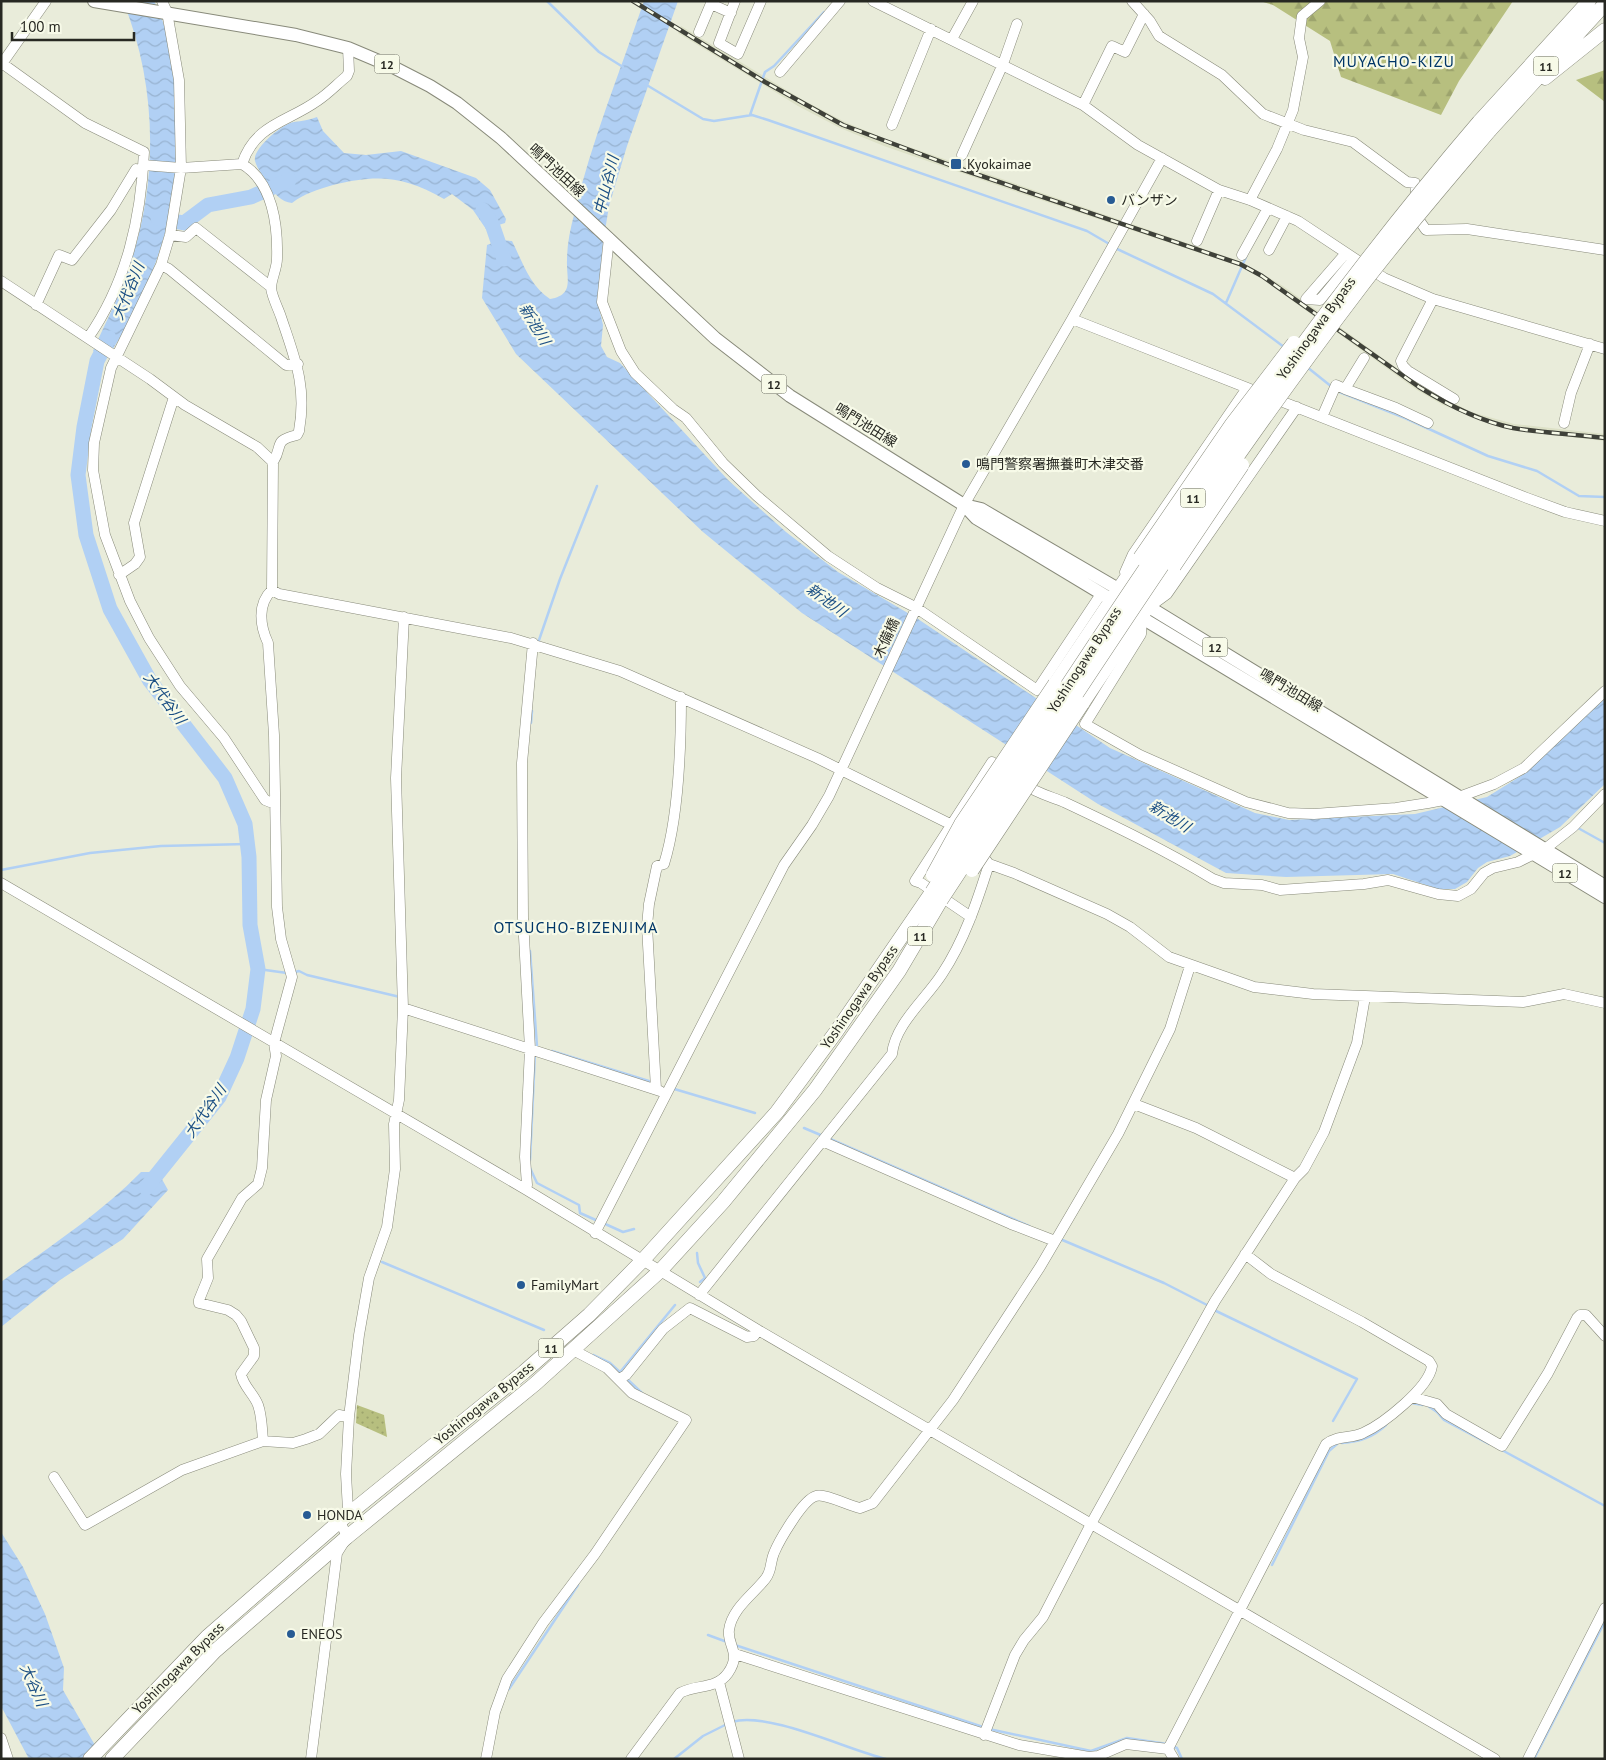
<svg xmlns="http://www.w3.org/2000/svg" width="1606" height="1760" viewBox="0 0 1606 1760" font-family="'PT Sans','Noto Sans JP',sans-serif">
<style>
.built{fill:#dde1c7}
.grass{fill:url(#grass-dots)}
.forest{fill:url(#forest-firs)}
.water{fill:url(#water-waves)}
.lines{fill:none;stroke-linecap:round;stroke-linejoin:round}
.stream{stroke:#b1d0f4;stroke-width:2.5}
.river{stroke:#b1d0f4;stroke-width:15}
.minor-casing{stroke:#888a7a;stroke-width:11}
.major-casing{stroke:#888a7a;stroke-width:14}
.highway-casing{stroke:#888a7a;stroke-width:15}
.minor{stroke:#fff;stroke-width:10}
.major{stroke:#fff;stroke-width:12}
.highway{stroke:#fff;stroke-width:14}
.rail-casing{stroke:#3f4139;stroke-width:4.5}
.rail{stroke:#f7fae8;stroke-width:2.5;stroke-dasharray:8;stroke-linecap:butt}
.highway-bridge-casing{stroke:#888a7a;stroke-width:15;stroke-linecap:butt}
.highway-bridge{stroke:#fff;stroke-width:14}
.poi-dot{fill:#275b94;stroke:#f7fae8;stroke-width:2}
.labels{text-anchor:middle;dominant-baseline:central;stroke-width:4.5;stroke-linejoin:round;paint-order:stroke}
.shield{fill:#f7fae8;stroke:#65675d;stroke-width:1}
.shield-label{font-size:12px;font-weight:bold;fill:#272822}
.poi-label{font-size:14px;fill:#272822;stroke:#f7fae8;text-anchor:start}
.street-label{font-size:14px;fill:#272822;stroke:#f7fae8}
.water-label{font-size:15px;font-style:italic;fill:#1b4f84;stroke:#f7fae8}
.quarter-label{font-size:16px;letter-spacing:1px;fill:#003667;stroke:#f7fae8}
</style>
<defs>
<pattern id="grass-dots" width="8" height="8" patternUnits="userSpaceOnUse" patternTransform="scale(1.25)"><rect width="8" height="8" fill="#b7bf7f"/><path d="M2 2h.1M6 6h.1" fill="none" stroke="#9da46d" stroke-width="1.8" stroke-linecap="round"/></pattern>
<pattern id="forest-firs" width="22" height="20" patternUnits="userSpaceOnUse" patternTransform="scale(1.25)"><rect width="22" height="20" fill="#b7bf7f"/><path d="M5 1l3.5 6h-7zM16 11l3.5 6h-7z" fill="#9da46d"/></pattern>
<pattern id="water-waves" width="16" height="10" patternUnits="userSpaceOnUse" patternTransform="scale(1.25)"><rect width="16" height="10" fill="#b1d0f4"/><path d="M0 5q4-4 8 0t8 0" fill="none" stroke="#98b3d1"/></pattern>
</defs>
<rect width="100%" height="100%" fill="#e9ecda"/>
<!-- built -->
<path class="built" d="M 681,26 L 803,100 L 845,122 L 886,139 L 1242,262 L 1283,286 L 1420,385 L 1471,412 L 1514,424 L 1605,434 L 1605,441 L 1512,430 L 1493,425 L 1443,405 L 1417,390 L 1261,278 L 1239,266 L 1011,190 L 884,146 L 840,128 L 798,106 L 678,33 Z"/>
<!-- grass -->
<path class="grass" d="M 357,1405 L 384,1415 L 387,1437 L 356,1423 Z"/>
<!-- forest -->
<path class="forest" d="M 1260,1 L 1513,1 L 1459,81 L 1441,115 L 1341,77 L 1330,41 L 1273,5 Z
M 1605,70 L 1605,102 L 1576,80 Z"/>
<!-- water -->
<path class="water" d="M 123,1 L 154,1 C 171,34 175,72 176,108 C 176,124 178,141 178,157 C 175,225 145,304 106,359 L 93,351 C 103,328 115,305 124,281 C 159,192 159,89 123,1 Z
M 644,1 L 678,1 L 627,146 L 609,206 L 603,243 L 598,303 L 603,325 L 601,346 L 607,357 L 620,363 L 729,481 L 786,532 L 838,572 L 918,619 L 1110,748 L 1255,813 L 1289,820 L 1415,814 L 1487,797 L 1524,774 L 1605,698 L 1605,784 L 1560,827 L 1510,856 L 1487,862 L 1478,868 L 1467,882 L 1455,889 L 1438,889 L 1393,874 L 1286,877 L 1226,873 L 1098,804 L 802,613 L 703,532 L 516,354 L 482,298 L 487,245 L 500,240 L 512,241 C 522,261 530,286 550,299 C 575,295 566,278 567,260 C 567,245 570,230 574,215 C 591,142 620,72 644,1 Z
M 317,117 L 323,131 L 344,153 L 366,155 L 401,151 L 476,178 L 490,190 L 506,219 L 505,223 L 486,229 L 473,210 L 452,194 L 444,199 C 404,176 378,174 333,185 C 317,190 305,193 292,203 C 281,202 274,193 269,185 C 265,178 257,169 255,161 C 252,149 283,123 294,122 C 302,121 309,120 317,117 Z
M 141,1172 L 158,1172 L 168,1190 L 123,1239 L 60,1280 L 1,1327 L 1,1282 C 50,1246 99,1215 141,1172 Z
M 1,1532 L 23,1567 L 45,1614 L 64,1668 L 63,1690 L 103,1759 L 29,1759 L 1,1706 Z"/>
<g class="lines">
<!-- stream -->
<path class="stream" d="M 547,1 L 599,52 L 623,67
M 645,84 L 703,119 L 714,121 L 752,115 L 768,120 L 1087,231 L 1111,245
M 750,115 L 765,72 L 774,66 L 824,12
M 1115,248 L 1213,294 L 1284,347
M 1226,303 L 1246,257
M 1307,367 L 1332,387
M 1337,391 L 1405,418 L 1488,456 L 1537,471 L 1579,496 L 1605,497
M 538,643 L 560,579 L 597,486
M 531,723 L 532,711
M 1578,828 L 1605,843
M 1,870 L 90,853 L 161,846 L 247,844
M 530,951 L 537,1046
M 258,969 L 287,973
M 295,972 L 299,971 L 307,975 L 400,997
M 552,1051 L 652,1082
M 671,1088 L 755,1113
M 804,1128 L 823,1136
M 828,1138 L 1029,1226
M 530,1160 L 535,1053
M 530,1168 L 537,1183 L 579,1205 L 580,1213 L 598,1221
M 603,1223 L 623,1232 L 634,1229
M 1060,1239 L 1164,1283 L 1209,1306
M 697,1253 L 698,1263 L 705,1278 L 700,1282
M 382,1262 L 544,1330
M 1214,1310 L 1357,1379 L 1333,1421
M 593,1355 L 610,1363 L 622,1374
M 621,1371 L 675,1305
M 626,1378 L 642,1393
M 1411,1403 L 1423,1405
M 1428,1406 L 1437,1412 L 1444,1420 L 1489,1444
M 1342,1443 C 1360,1442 1373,1437 1386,1425
M 1500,1449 L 1605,1506
M 1272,1565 L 1329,1451 L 1337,1444
M 708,1635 L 727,1642
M 735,1645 L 983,1727
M 509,1689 L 578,1585
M 732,1722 C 768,1711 848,1750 886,1759
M 989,1729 L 1091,1751 L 1127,1738 L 1167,1744
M 1172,1746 L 1177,1748 L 1182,1759
M 674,1759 L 703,1736 L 727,1724
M 1534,1759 L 1605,1621"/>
<!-- river -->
<path class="river" d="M 483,210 L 492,224 L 504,259
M 158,218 L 184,223 L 208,205 L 251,197 L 289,180
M 109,338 L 97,361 L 84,427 L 78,475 L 86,535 L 110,609 L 150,681 L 225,778 L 245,824 L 249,857 L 250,925 L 258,969 L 253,1009 L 237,1058 L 219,1097 L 146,1188"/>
<!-- minor casing -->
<g class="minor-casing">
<path id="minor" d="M 162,1 L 167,12 L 179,80 L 181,168 L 170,235 L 161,265 L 111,368 L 94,443 L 93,470 L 105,535 L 130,601 L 149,638 L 180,686 L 224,738 L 265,800 L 275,804
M 735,1 L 719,43 L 738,54 L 761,1
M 873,1 L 1083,105 L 1138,145 L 1219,190 L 1250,200 L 1298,221 L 1384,278 L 1433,299 L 1605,349
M 1132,1 L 1150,21 L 1159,36 L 1222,75 L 1263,114 L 1304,130 L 1353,142 L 1407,182 L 1415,183 L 1419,220 L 1426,230 L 1467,229 L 1605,250
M 711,4 L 731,13
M 699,32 L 712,1
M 952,39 L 973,1
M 3,64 L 85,123 L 144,152 C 141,218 127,282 88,338
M 1,65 L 46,1
M 780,72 L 840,1
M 1083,105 L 1112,46 L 1125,52 L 1144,14
M 892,125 L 931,29
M 962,155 L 1003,64 L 1017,24
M 242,164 C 255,124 288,122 317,101 C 328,94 337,84 347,76 L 349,71 L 348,48
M 143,165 L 181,168 L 242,164 C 273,182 278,226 277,259 C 277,268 271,280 271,288 C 272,297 278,308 281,317 C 295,359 307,386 299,431 L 297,435 C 272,441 284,445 273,462
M 1250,200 L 1277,149 L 1293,110 L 1303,57 L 1299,38 L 1302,16 L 1320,1
M 170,235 L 186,237 L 196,228 L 271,287
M 609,238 L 602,302 L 621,351 L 635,373 L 673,409 L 686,418 L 723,463 L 757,496 L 828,556 L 877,588 L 915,607 L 1037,690 L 1101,594
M 1197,241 L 1219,190
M 1269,250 L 1287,216
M 1346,253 L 1306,299 L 1320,300 L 1354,259
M 1242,255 L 1268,208
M 161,265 L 169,269 L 286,365 L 298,364
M 1,281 L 150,379 L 185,405 L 257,447 L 273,462 L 272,590 L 279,594 L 511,638 L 620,671 L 817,758 L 950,824 L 963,834
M 1433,299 L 1401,361 L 1403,366 L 1408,371 L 1454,399
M 36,305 L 59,255 L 72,260 L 111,210 L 136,169 L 142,171
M 1072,319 L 1527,498 L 1565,512 L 1605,521
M 1345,389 L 1396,408 L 1428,423
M 1322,417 L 1336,385 L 1345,389 L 1364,358
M 1564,423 L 1571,393 L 1590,344
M 1125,572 L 1133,554 L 1247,388
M 119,575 L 135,564 L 140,557 L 134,523 L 174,397
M 1152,605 L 1167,594 L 1297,407
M 1142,617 L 1141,634 L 1085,724 L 1140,755 L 1246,802 L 1288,813 L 1314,814 L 1396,808 L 1428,803 L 1459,797 L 1494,784 L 1524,768 L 1605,691
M 1022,783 C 1036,793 1049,796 1064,802 C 1115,826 1165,850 1213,879 L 1224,883 L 1262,885 L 1280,890 L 1364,884 L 1388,880 L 1438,894 L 1458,896 L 1471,889 L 1484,873 L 1493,868 L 1518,862 L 1534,854
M 1545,849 L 1573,827 L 1605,794
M 978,850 L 989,864 L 1014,873 L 1107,914 L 1130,927 L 1169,957 L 1254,987 L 1313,994 L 1523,1002 L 1564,994 L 1605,1003
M 1,883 L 525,1189 L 758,1330 L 1495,1759
M 971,917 L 921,883 L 915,881 L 992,762 L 1004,771
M 403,1008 L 660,1091
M 656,1089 L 647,926 L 649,904 L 657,866 L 664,864 C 679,816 681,748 681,697
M 1134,1104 L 1196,1128 L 1295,1178
M 822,1141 L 1011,1224 L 1055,1241
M 525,1189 L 527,1185 L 525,1157 L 530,1049 L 523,918 L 522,763 L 533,643
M 595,1233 L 784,865 L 812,825 L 829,796 L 964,505 L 1072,319 L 1162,158
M 699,1295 L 892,1054 C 895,1024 926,999 942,974 C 964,941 977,902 989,864
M 619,1379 L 626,1375 L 663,1329 L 690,1308 L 747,1337 L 754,1336 L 758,1330
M 1412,1397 L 1437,1404 L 1446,1414 L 1502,1446 L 1548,1373 L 1577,1318 L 1580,1315 L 1586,1315 L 1605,1336
M 263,1441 C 262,1430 262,1416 258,1405 C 254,1394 243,1386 241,1374 L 254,1356 L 254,1348 L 241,1321 L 236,1315 L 228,1310 L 199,1303 L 199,1300 L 208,1278 L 207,1259 L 242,1198 L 258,1184 L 262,1168 L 266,1100 L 276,1056 L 274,1043 L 292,977 L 281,939 L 277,907 L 274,735 L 268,643 C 260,626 257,604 272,590
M 54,1477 L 85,1525 L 182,1470 L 263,1441 L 293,1443 L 306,1439 L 319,1434 L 339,1415 L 349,1417
M 735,1654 L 1019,1745 L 1089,1757 L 1098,1756 L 1126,1744 L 1168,1749
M 719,1682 L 739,1759
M 984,1735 L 1015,1655 L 1024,1640 L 1043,1617 L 1092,1522 L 1215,1301 L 1295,1178 L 1304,1169 L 1324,1132 L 1357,1043 L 1365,997
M 1,1738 L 8,1759
M 311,1759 L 337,1553 L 347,1537 L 340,1521 L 348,1510 L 346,1474 L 349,1417 L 359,1335 L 369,1278 L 387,1227 L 395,1169 L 394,1124 L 399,1100 L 403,1008 L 396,778 L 404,617
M 486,1759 L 495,1712 L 507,1679 L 543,1623 L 595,1554 L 686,1420 L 632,1393 L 607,1368 L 573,1350
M 631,1759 L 680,1693 C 696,1684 716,1690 728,1673 C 742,1653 727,1646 729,1630 C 732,1608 754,1594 766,1578 C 772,1570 770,1562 774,1553 C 779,1541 803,1499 816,1496 C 825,1493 849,1506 860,1508 L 873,1503 L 953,1400 L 1040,1267 L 1118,1134 L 1170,1029 L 1190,966
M 1174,1759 L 1168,1749 L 1326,1444 C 1337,1435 1351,1439 1363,1433 C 1383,1424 1429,1388 1432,1366 L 1429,1361 L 1362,1322 L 1271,1274 L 1245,1254
M 1528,1759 L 1605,1608"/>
</g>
<!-- major casing -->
<g class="major-casing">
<path id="major" d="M 94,1 L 296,35 L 348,48 L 393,67 L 430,86 L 457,103 L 501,138 L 715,338 L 790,396 L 964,505 L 976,518 L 1605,897
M 964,505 L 981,509 L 1149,607 L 1605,886"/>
</g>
<!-- highway casing -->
<g class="highway-casing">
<path id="highway" d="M 1545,78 L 1605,30
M 1479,122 L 1589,1
M 1490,130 L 1605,4
M 1055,684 L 1140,558
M 1082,704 C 1112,658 1145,613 1174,566
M 90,1759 L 207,1637 L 340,1521 L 524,1372 L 589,1315 L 643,1260 L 777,1112 L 836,1032 L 932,892
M 112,1759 L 215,1651 L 347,1537 L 535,1384 L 660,1271 L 723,1202 L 815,1090 L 899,971 L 941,900"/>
</g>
<!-- minor -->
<use href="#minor" class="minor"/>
<!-- major -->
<use href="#major" class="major"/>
<!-- highway -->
<use href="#highway" class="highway"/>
<!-- rail casing -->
<g class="rail-casing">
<path id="rail" d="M 633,1 L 765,82 L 843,125 L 955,167 L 1240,264 L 1262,276 L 1419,387 C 1448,405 1479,421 1513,428 C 1543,433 1575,434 1605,438"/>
</g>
<!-- rail -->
<use href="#rail" class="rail"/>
<!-- highway-bridge casing -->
<g class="highway-bridge-casing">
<path id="highway-bridge" d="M 1140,558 L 1232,424 L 1294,343
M 1174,566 L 1242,465
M 972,870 L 1082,704
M 933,875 L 961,824 L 1055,684
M 932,892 C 1105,629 1274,361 1479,122
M 941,900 C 1077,693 1210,485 1360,288 C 1401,234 1446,182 1490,130"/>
</g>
<!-- highway-bridge -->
<use href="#highway-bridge" class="highway-bridge"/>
</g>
<!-- markers -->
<g class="poi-dot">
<rect x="950" y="158" width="12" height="12" rx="2.5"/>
<circle cx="1111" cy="200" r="5"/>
<circle cx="966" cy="464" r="5"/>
<circle cx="521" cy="1285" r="5"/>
<circle cx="307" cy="1515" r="5"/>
<circle cx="291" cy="1634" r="5"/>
</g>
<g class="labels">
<!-- shield labels -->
<g class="shield">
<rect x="374.5" y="54.5" width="25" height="19" rx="4"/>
<rect x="1533.5" y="56.5" width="25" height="19" rx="4"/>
<rect x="761.5" y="374.5" width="25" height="19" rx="4"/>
<rect x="1180.5" y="488.5" width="25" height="19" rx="4"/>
<rect x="1202.5" y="637.5" width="25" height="19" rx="4"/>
<rect x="1552.5" y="863.5" width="25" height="19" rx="4"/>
<rect x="907.5" y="926.5" width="25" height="19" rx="4"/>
<rect x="538.5" y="1338.5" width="25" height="19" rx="4"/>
</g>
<g class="shield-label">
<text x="387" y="64">12</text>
<text x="1546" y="66">11</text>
<text x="774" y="384">12</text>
<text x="1193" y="498">11</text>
<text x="1215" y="647">12</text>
<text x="1565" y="873">12</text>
<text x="920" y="936">11</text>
<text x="551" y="1348">11</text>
</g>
<!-- poi labels -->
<g class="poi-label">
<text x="967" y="164">Kyokaimae</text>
<text x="1121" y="200">バンザン</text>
<text x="976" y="464">鳴門警察署撫養町木津交番</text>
<text x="531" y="1285">FamilyMart</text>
<text x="317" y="1515">HONDA</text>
<text x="301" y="1634">ENEOS</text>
</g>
<!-- street labels -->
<g class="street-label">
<text transform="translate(557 170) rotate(43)">鳴門池田線</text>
<text transform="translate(1316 328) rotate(-54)">Yoshinogawa Bypass</text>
<text transform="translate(866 425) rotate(32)">鳴門池田線</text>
<text transform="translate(886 638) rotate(-65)">木備橋</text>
<text transform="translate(1084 660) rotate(-57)">Yoshinogawa Bypass</text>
<text transform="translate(1291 690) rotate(31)">鳴門池田線</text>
<text transform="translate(859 997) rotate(-55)">Yoshinogawa Bypass</text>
<text transform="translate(484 1403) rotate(-39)">Yoshinogawa Bypass</text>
<text transform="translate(178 1668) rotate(-45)">Yoshinogawa Bypass</text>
</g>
<!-- water labels -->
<g class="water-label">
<text transform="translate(606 185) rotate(-76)">中山谷川</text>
<text transform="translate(128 291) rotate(-68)">大代谷川</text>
<text transform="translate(535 324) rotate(59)">新池川</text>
<text transform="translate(827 600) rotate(36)">新池川</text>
<text transform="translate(165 698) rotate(54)">大代谷川</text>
<text transform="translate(1170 816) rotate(32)">新池川</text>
<text transform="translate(205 1111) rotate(-55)">大代谷川</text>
<text transform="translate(34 1685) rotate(66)">大谷川</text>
</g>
<!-- quarter labels -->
<g class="quarter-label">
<text x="1394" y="61">MUYACHO-KIZU</text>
<text x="576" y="927">OTSUCHO-BIZENJIMA</text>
</g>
</g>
<!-- border -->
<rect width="1606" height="1760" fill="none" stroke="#272822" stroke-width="5"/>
<!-- scale -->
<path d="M12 32v8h122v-8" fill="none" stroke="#272822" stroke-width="2.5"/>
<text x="20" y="32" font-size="15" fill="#272822" stroke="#f7fae8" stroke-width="4" paint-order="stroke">100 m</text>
</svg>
